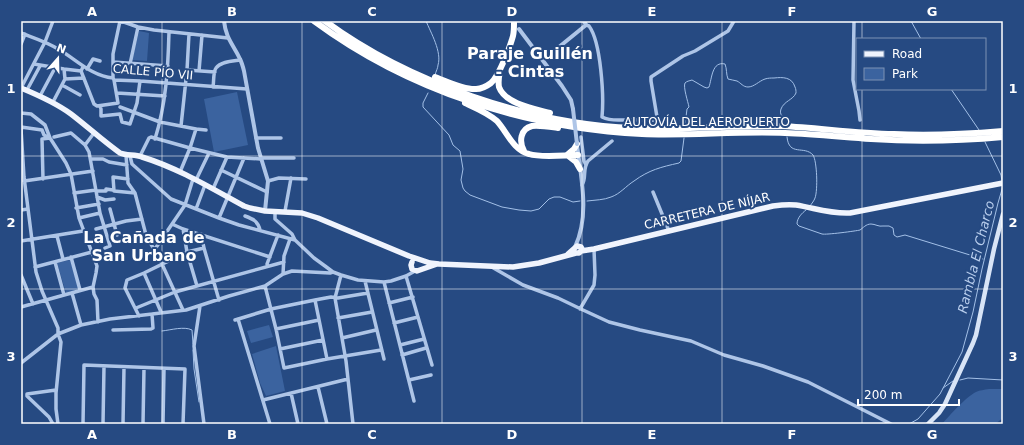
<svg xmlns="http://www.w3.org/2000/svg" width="1024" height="445" viewBox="0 0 1024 445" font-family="'DejaVu Sans',sans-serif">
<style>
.green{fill:#3b639f}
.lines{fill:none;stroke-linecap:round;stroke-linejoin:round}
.stream{stroke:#a3c0e7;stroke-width:1}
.minor{stroke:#aec5e7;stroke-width:3.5}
.tertiary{stroke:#aec5e7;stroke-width:4}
.secondary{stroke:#d8e4f6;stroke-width:4.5}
.primary{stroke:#f0f4fd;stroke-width:5.5}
.motorway{stroke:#fff;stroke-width:6}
.tertiary-bridge{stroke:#aec5e7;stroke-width:4}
.grid{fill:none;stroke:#fff;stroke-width:1;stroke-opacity:0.55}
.labels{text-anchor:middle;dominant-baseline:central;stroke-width:4;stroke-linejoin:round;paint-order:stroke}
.street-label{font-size:12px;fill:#fff;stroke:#264a82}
.water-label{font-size:13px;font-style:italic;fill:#bacfee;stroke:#264a82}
.district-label{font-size:16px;font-weight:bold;fill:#fff;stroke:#264a82}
.neatline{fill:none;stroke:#fff;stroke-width:1.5}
.grid-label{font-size:13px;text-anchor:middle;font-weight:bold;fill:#fff}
</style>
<rect width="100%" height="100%" fill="#264a82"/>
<!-- green -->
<path class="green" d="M 139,31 L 149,33 L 147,61 L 132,60 Z
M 237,92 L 248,145 L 214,152 L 204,99 Z
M 70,260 L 79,289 L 66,293 L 57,263 Z
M 269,325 L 273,337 L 251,343 L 247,331 Z
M 276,346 L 285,391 L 266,396 L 260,383 L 252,354 Z
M 989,389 L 1003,389 L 1003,418 L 995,424 L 942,424 C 950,415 966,397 976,392 C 980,390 984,390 989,389 Z"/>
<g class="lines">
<!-- stream -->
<path class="stream" d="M 426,21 C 431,33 442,52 438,65 C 438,68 436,71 435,75
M 911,21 L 921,39
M 951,89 L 979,130
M 428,93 L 423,103 L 423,107 L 449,135 L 453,145 L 460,151 L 463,169 L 461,180 L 463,188 L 465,191 L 470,195 L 502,207 L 519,210 L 531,211 L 539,209 L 549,199 L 554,197 L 560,197 L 573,202 L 580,201
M 685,125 L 687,109 L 689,107 C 688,102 683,87 685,83 C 687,81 689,81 692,80 L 704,87 L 707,88 L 709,87 C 712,78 712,61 725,64 C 727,69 726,74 728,79 C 731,80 734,80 737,81 C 741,83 743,87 748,87 C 754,87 759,81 765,79 C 768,78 771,78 774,78 C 783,77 792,77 795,87 C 796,89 796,91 796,93 C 793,100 784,101 781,109 C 779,115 783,117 788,121
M 787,137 C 789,157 804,145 813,155 C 817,161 818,190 815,198 C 814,201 812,203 810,206
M 985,142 L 1001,175 L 1002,181
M 587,201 C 595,200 604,200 611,197 C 620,194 626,186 634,181 C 649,170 661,167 679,163 L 681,161 L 684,138
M 806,210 C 802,213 797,218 797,224 L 799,226 L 822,234 C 826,235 856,231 860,230 C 863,228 866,224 871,224 C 875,224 879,227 883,226 C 885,226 887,226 889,226 L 893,228 L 894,235 L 897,237 L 905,235 L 983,259
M 162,331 C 171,330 184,326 192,330 L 193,344
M 193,350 L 194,369 L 199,402
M 960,380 L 968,378 L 1003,380
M 943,388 L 953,381
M 909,424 L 918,419 L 940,394 L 962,352 L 973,312 L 982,269 L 998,203 L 1003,186"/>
<!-- minor -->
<path class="minor" d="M 121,21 L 138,27 L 154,30 L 228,38
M 854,21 L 853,80 L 859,111 L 860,120
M 586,25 L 589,26 C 601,42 604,96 602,117 C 610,121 616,120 624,120 C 634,119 645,121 655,120 L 657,117 L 651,81 L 651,77 L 683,56 L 695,51 L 728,31 L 734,21
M 21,33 C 34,38 47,42 58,49 C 76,59 91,76 113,78 L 114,80 L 140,81 L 247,89
M 21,44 L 25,34
M 113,62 L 168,66
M 34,64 L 64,69 L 81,71
M 130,64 L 138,27
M 83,67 L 81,71 L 94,104 L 97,106 L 118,103 L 114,80
M 87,69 L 93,59 L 100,61
M 187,70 L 215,72
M 199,71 L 202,35
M 113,78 L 113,54 L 120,21
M 65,79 L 84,78
M 62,85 L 80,95
M 213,87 C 214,82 213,72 216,68 C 221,61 233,61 240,60
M 21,88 L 45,42 L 53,21
M 27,90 L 40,66
M 117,93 L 165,96
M 40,96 L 55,68
M 53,102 L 65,79 L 64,69
M 100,106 L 101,109 L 101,116 L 120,114 L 122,122 L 130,124 L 137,103 L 140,81
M 120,107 L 160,122 L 196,129 L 206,130
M 21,113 L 31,114 L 45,125 L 50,138 L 66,163 L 71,174 L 79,218 L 97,266 L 96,273 L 93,287 L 94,294 L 97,300 L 98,322
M 181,126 L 187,70 L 189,34
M 21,127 L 42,130 L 44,135 L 49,138
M 21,129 L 24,177 L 36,272 L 42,291 L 58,328 L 58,334 L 61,342 L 56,393 L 56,409 L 58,424
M 54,137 L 71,133 L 85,145 L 89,152 L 100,213 L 110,246 L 105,248
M 581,137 L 584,161 L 586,165
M 256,138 L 281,138
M 155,139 C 166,104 168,69 169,32
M 85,145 L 94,133
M 126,155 L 128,183 L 135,193 L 146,235 L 162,264 L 183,310
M 130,156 L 132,164 L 171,199 L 219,218 L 239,225 L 295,240 L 314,258 L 325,266 L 333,272 L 341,275 L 358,280 L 384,282 L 391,281 L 406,276 L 415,271
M 140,156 L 149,138 L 151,137 L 190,148 L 227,157 L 261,159 L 263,158 L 294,158
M 91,159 L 103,159 L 109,162 L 127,165
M 221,170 L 267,192
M 180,172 L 190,148 L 196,129
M 43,179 L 42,139 L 50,138
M 128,179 L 113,177 L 114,191 L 135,193
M 196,180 L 209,153
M 24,181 L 93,171
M 268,181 L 279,178 L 306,179
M 582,185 C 587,177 582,170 588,161 L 612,141
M 213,189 L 227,157
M 96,191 L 106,191 L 106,189 L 113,190
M 653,192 L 669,231
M 74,193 L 96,190
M 97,197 L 105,200 L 114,199
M 76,208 L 99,204
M 110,209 L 117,235
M 196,209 L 205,185
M 21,210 L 28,209
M 275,211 L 275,219 L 292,234 L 295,240
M 285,211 L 291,178
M 245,216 C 253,219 258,221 260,230
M 79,218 L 100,213
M 219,218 L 244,158
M 172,224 L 183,229 L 270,257
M 96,229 L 126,221 L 142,219
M 183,229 L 187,252 L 197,286
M 201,234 L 204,248 L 219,300
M 57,236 L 63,259
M 21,241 L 83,231
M 155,249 L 185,205 L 193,179
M 71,257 L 80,290
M 55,262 L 64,295
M 268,266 L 267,264 L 278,235
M 490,266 L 523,285 L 558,298 L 583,310 L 609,322 L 640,330 L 691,341 L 724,355 L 763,366 L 808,382 L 891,424
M 35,267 L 92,252
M 144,273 L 161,312
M 283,274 L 284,256 L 290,239
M 21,275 L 33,304
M 341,275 L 335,298 L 346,361 L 353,424
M 406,276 L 432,365
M 365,281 L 384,359
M 384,282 L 414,401
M 265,286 L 276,329 L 284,368 L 327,359 L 381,350
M 72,293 L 81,325
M 315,300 L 327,359
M 389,303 L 413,297
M 200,306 L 194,346 L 204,424
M 21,307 L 93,287
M 136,308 L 175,292 L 284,262
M 580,309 L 594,285 L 595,275 L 594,249
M 139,316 L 125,288 L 127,280 L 144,273 L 187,252 L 204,248
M 338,318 L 372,312
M 238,319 L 270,424
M 235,320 L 271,309 L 315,300 L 331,297 L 338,298 L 368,293
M 394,323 L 418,317
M 276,329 L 319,320
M 113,330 L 151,329 L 153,328 L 152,314
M 342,338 L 376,330
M 400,345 L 424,339
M 280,349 L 323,340
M 402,355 L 426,348
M 21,363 L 58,334 L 81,325 L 110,319 L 186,310 L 229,296 L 265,286 L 283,274 L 292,271 L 330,273 L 333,272
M 409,380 L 431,375
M 318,387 L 327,424
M 291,393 L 298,424
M 263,400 L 348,379
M 53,424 L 49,417 L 27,396 L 27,394 L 56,390
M 83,424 L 84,365 L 185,369 L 183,424
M 103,424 L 104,366
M 123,424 L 124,367
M 143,424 L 144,368
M 163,424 L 164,369"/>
<!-- tertiary -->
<path class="tertiary" d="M 224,21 C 226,39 233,44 240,59 C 242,63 243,67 244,71 L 258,148 L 268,181 L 265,211
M 519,29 L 562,86 L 571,100 L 573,109
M 543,60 L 586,25 L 584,21
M 575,247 C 590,215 581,178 577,145"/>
<!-- secondary -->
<path class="secondary" d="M 928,424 L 939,413 L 945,404 L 973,343 L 976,335 L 994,249 L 1003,214"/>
<!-- primary -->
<path class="primary" d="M 21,88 C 38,95 56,103 71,114 C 88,127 103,141 120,153 C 127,156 135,154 142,157 C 178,168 211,188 244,206 L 250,208 L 265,211 L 302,213 L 318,218 L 409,256 L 430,263 L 439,264 L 513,267 L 539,263 L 576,253 L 579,253 L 581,251 L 594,249 L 773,206 C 780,205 788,204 796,205 C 815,208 829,214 850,213 L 1003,183
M 568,254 L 577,246 L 581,247 L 582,249 L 581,251
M 412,262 L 411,265 L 412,269 L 417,271 L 437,264"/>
<!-- motorway -->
<path class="motorway" d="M 314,21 C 409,91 525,128 642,134 C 689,136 737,131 785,133 C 813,134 842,137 871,139 C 915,142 959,141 1003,137
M 325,21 C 409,83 530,124 634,128 C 683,130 732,125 782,126 C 819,128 856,133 894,134 C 930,136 967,134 1003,131
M 500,71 C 499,76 498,82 499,87 C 505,104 535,109 550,113
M 435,77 C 446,81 464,90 476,89 C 481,89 487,86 491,83 C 499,76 510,47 513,36 C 514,32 514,27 514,23
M 465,103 C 476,108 488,113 497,121 C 507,132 513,150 529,154 C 541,158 565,155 578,155
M 524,151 C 519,142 520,129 532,126 C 539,125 551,127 558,128
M 567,155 L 576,162 L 580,169
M 567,155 L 574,149 L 577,144"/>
<!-- tertiary-bridge -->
<path class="tertiary-bridge" d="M 573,109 L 577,144"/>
</g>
<!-- grid -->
<path class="grid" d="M 162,21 L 162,424M 302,21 L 302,424M 442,21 L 442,424M 582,21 L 582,424M 722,21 L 722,424M 862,21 L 862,39M 862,89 L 862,424M 21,156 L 1003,156M 21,289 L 1003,289"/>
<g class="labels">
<!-- street labels -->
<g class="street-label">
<text transform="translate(153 72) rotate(5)">CALLE PÍO VII</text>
<text x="707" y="122">AUTOVÍA DEL AEROPUERTO</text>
<text transform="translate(707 211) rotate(-13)">CARRETERA DE NÍJAR</text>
</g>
<!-- water labels -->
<g class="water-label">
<text transform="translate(976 257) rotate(-76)">Rambla El Charco</text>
</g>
<!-- district labels -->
<g class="district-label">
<text x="530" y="53">Paraje Guillén<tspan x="530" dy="18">- Cintas</tspan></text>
<text x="144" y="237">La Cañada de<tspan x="144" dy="18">San Urbano</tspan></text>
</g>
</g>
<!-- border -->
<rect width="1024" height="445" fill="none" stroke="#264a82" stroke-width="44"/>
<!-- legend -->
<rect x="856" y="38" width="130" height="52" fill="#264a82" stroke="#7d92b4"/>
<rect x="864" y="51" width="20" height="6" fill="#f0f4fd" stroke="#7d92b4"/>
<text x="892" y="58" font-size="12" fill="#ffffff">Road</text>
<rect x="864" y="68" width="20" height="12" fill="#3b639f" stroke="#7d92b4"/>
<text x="892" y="78" font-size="12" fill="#ffffff">Park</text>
<!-- north arrow -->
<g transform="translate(58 58) rotate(20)" stroke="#264a82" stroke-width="3" paint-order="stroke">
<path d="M0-3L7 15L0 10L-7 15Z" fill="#ffffff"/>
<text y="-6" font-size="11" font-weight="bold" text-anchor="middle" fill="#ffffff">N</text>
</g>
<!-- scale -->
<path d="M858 399v6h101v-6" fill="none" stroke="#ffffff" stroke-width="2"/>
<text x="864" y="399" font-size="12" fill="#ffffff" stroke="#264a82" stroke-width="3" paint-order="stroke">200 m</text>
<rect x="22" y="22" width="980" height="401" class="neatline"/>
<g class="grid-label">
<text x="92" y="16">A</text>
<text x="232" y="16">B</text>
<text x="372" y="16">C</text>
<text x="512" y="16">D</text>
<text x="652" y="16">E</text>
<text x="792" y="16">F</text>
<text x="932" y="16">G</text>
<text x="11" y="93">1</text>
<text x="1013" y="93">1</text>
<text x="11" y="227">2</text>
<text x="1013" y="227">2</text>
<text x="11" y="361">3</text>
<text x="1013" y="361">3</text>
<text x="92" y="439">A</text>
<text x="232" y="439">B</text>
<text x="372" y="439">C</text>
<text x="512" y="439">D</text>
<text x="652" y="439">E</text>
<text x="792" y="439">F</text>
<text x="932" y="439">G</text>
</g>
</svg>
